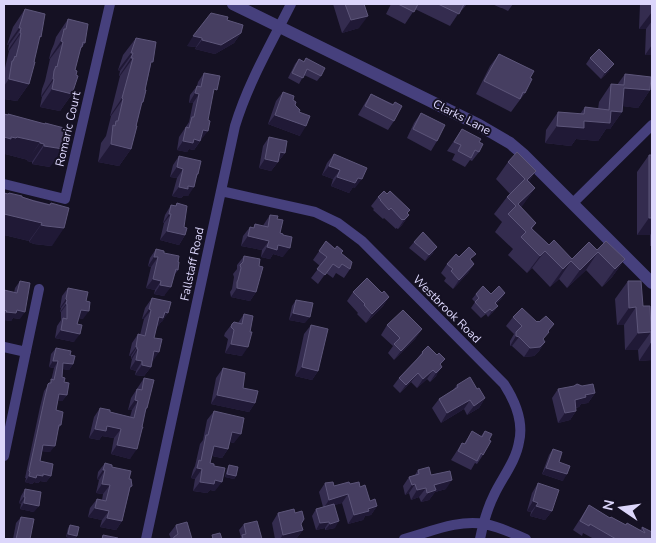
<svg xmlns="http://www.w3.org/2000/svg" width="656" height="543" viewBox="0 0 656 543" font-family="'Nunito Sans',sans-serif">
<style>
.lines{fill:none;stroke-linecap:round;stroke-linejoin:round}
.minor{stroke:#46407d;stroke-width:10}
.tertiary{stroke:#46407d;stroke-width:12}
.wall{fill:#342c4f}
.shaded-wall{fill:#201936}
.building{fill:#463e61;stroke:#5d567a}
.labels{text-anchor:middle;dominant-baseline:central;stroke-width:4;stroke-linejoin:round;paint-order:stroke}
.street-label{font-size:12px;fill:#dcd6fb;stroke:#151123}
</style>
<rect width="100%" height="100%" fill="#151123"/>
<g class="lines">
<!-- minor -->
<path class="minor" d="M 4,184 L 65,199 L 110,4
M 221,191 L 315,212 L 338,223 L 362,241 L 504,384 C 515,401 524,421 519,442 C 516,461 502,478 494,495 C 487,509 483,524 480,539
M 573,203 L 652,125
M 4,347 L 26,352
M 4,456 L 39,289
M 146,539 L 235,126 C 248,83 271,44 291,4
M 404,539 C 430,532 458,519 485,524 C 499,527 513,533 526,539"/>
<!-- tertiary -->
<path class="tertiary" d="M 233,4 L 479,125 L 510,143 L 523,154 L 652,283"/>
</g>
<!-- wall -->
<path class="wall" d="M 333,4 L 365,4 L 364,4 L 359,28 L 342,33 Z
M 391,4 L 467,4 L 462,10 L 460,11 L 450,26 L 415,9 L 405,24 L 386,14 Z
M 492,4 L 513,4 L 508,11 L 502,8 L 501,8 Z
M 640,4 L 652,4 L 652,81 L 651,81 L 652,55 L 645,55 L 646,29 L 639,29 Z
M 25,9 L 41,37 L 39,39 L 29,84 L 17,101 L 4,99 L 4,72 L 9,51 L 8,50 L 9,45 L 7,45 L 13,27 Z
M 68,19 L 85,43 L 80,50 L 75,70 L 72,94 L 60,111 L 40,107 L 42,97 L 41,96 L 42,89 L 45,81 L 50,59 L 49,59 L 51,51 L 54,44 L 56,37 Z
M 227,20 L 241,33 L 234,43 L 215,54 L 195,49 L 196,47 L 187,46 Z
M 136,38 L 151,65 L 145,90 L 143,102 L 141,105 L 131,149 L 119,166 L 98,162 L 101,143 L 106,136 L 111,116 L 110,116 L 120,76 L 119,76 L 120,71 L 118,70 L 123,55 Z
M 499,54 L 530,78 L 525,93 L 511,112 L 476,94 L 490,66 Z
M 306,58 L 321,76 L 317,81 L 304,75 L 299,84 L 288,78 L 295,64 L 299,59 L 304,61 Z
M 590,58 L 609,71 L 601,79 L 586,64 Z
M 204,73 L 213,95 L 201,140 L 194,150 L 189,149 L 187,152 L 177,150 L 179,137 L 189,122 L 193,103 L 189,103 L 190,95 L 197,86 L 198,82 Z
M 625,74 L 650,90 L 638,108 L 623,106 L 622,112 L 610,129 L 606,129 L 598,141 L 576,139 L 571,146 L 545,143 L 546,130 L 558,112 L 580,114 L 585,107 L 598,109 L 599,102 L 611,84 L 617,85 Z
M 283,92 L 293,100 L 299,112 L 300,136 L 268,124 L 276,101 Z
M 371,94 L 393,104 L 394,121 L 388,130 L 358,115 L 365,103 Z
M 421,113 L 437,141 L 431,151 L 407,138 L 414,123 Z
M 4,114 L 45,124 L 50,167 L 32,164 L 32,162 L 27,161 L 28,160 L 5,154 L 4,155 Z
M 462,129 L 479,142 L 479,152 L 472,161 L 470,160 L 465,167 L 452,160 L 455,154 L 447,151 Z
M 269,137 L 285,153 L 271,171 L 259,168 L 263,146 Z
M 334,154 L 355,188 L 353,187 L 349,193 L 331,186 L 333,179 L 322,175 L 327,163 Z
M 649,155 L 652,155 L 652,246 L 650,246 L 650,235 L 637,235 L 637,172 Z
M 179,156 L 198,174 L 188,196 L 183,196 L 181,198 L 172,196 L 177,178 L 170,177 L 173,165 Z
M 508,162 L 536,171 L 529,181 L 535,188 L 521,207 L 536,223 L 532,229 L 549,245 L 572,259 L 597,250 L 625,259 L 612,277 L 602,287 L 586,270 L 567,288 L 559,279 L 550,287 L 532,268 L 527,273 L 508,255 L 513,249 L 495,232 L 502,222 L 494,214 L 507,197 L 510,194 L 496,179 Z
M 4,193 L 8,194 L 9,193 L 22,197 L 49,204 L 51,203 L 52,246 L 34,244 L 29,242 L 29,241 L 4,235 Z
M 378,197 L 409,215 L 402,225 L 398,229 L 396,228 L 396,229 L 384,218 L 383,219 L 373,210 L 374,209 L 371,206 Z
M 177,203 L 184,227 L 185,235 L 179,245 L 160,240 L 164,223 L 163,223 L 165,215 L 171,205 L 175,206 Z
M 270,215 L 277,219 L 280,233 L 283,257 L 273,254 L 270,259 L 261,257 L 262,250 L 241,246 L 243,236 L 250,227 L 253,228 L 255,224 L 263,226 L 264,224 Z
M 326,241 L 341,253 L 350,269 L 344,278 L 336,273 L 333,278 L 326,273 L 318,284 L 311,278 L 320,266 L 313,260 Z
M 414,242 L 433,253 L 425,261 L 409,248 Z
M 156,249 L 178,262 L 178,270 L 175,274 L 164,296 L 154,294 L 155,290 L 146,288 L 151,267 L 148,266 L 150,258 Z
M 244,256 L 259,266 L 256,292 L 250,301 L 231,297 L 230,292 L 232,289 L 234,277 L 233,274 L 237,269 L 237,265 Z
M 459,257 L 471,260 L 474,264 L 468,273 L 453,289 L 444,281 L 446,278 L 441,273 L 447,264 Z
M 20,281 L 20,319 L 13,318 L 11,321 L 4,320 L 4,290 L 14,293 L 15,288 Z
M 628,281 L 643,306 L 650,306 L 652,360 L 639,361 L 638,350 L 625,350 L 624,325 L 617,325 L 615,299 Z
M 68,288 L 86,301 L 83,319 L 79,318 L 74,342 L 55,338 L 57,326 L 61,320 L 61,312 L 60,312 L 61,308 L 60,308 L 62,296 Z
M 353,292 L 382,293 L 389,297 L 383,306 L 366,323 L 357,314 L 358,313 L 347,301 Z
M 505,293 L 501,299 L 496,304 L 498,306 L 494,311 L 488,317 L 486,314 L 481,318 L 471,308 L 475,302 L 472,299 L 476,294 Z
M 152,298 L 162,322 L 161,322 L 156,328 L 154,338 L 153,361 L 152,361 L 151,367 L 144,376 L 135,375 L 136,371 L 130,369 L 132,359 L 131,358 L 131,356 L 129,356 L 132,343 L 138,334 L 140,335 L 144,319 L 142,319 L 145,308 Z
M 296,300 L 305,323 L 289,320 L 292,306 Z
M 244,314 L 242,356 L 225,353 L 228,339 L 224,336 L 225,333 L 232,324 L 238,323 Z
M 513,317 L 545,342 L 539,351 L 534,356 L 524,357 L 512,346 L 510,346 L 510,341 L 514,334 L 506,326 Z
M 311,325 L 318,371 L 312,380 L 295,376 L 304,334 Z
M 387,325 L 422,329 L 415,339 L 394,360 L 388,353 L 393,346 L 381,335 Z
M 56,348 L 70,355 L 73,364 L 69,370 L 63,369 L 62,377 L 64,382 L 67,395 L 62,401 L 58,400 L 56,410 L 61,425 L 58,429 L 50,452 L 42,451 L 40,461 L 51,476 L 46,482 L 40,481 L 38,483 L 34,482 L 32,484 L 25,482 L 26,478 L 25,478 L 40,407 L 44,391 L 51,381 L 54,368 L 49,367 L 51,354 Z
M 422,352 L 437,355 L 445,359 L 440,365 L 436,376 L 430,382 L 427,379 L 417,388 L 411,382 L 400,393 L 393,386 L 399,378 L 416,360 Z
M 223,368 L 244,380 L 243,388 L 255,403 L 249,412 L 211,404 L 216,378 Z
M 144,378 L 147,408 L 145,412 L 130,459 L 111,454 L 114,438 L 102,436 L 99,440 L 89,438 L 94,417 L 100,408 L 110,412 L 130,417 L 132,410 L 128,410 L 131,398 Z
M 457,385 L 477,389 L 485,398 L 479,408 L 467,415 L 464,409 L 441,423 L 432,408 L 439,399 L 453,390 Z
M 558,389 L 595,393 L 588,403 L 581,404 L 579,407 L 576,408 L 576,411 L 570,420 L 558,423 L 552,398 Z
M 214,411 L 234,443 L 230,442 L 228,449 L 222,458 L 212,456 L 210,463 L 215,491 L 210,490 L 207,493 L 193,491 L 195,479 L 191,478 L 193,470 L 195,466 L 200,444 L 203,440 L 207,420 Z
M 472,431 L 481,436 L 485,431 L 489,440 L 483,455 L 477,464 L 475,463 L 471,470 L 451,460 L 462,443 L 464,444 Z
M 553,449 L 559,462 L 563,481 L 542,474 L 549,455 Z
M 105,463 L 112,467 L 129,479 L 130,489 L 122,521 L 116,530 L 100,527 L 102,520 L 88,517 L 90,508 L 97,499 L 102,500 L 103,494 L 96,493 L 99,480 L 97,479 L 98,472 Z
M 229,465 L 236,476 L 234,479 L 225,477 L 227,469 Z
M 418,470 L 431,475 L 446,489 L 435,492 L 429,500 L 421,502 L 419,497 L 411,500 L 409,493 L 405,495 L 403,486 L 409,477 L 415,475 Z
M 325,483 L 334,486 L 350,484 L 360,487 L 370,501 L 377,506 L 371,515 L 365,516 L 363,520 L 348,524 L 342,503 L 334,505 L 335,528 L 325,530 L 325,528 L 316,530 L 312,516 L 316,509 L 323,507 L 319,492 Z
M 538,483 L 552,511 L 545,520 L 530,516 L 531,512 L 527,511 L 532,493 Z
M 25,489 L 34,512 L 20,509 L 21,504 L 19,503 L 21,496 Z
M 589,505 L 610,518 L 626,525 L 640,530 L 642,527 L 652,539 L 594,539 L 583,533 L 582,536 L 573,530 Z
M 278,513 L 295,513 L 301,524 L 303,530 L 296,539 L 275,539 L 272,523 Z
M 21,517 L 30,539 L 13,539 L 16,523 Z
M 244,524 L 262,539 L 239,539 L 241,537 L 239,530 Z
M 70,525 L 77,536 L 75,539 L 66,537 L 68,528 Z
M 176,525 L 192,539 L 171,539 L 169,534 Z"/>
<!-- shaded-wall -->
<path class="shaded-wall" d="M 652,12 L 652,21 L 646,29 L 639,29 Z
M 368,16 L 359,28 L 342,33 L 351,20 Z
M 19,28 L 21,28 L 9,45 L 7,45 Z
M 20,33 L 21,33 L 9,51 L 8,50 Z
M 241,33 L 234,43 L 215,54 L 195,49 L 202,40 Z
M 193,36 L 202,38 L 196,47 L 187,46 Z
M 61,41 L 63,42 L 50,59 L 49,59 Z
M 652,45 L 652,55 L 645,55 Z
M 131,53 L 133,53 L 120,71 L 118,70 Z
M 131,58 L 133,58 L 120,76 L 119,76 Z
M 614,64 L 609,71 L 601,79 L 605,73 Z
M 9,79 L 29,84 L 17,101 L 4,99 L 4,86 Z
M 53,79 L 54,79 L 42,97 L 41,96 Z
M 624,88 L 650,90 L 638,108 L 612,105 Z
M 52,89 L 72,94 L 60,111 L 40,107 Z
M 195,93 L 199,94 L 193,103 L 189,103 Z
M 122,98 L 123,99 L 111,116 L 110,116 Z
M 611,111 L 622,112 L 610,129 L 606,129 L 598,141 L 576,139 L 571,146 L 545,143 L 557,126 L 584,121 Z
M 275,115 L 306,126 L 300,136 L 268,124 Z
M 203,130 L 208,131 L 201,140 L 196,139 Z
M 4,137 L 17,137 L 40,142 L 28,160 L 5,154 L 4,155 Z
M 194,139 L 200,141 L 194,150 L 189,149 L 187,152 L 177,150 L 183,141 Z
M 40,143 L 44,144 L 32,162 L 27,161 Z
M 111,144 L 131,149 L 119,166 L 98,162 Z
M 44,146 L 63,149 L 50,167 L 32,164 Z
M 280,152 L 285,153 L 271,171 L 259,168 L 265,159 Z
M 329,166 L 340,170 L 333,179 L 322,175 Z
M 177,167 L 183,169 L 177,178 L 170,177 Z
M 536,171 L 524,189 L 527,180 Z
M 337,177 L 358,178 L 362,179 L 355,188 L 353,187 L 349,193 L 331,186 Z
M 179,187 L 188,186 L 194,187 L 188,196 L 183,196 L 181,198 L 172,196 Z
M 535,188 L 523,205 L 511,217 L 518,204 Z
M 4,214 L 29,220 L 42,223 L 29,241 L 4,235 Z
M 169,214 L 171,214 L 164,223 L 163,223 Z
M 409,215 L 402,225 L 398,229 L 404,220 Z
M 649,218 L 652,218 L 652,232 L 650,235 L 637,235 Z
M 41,225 L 64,228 L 52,246 L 34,244 L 29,242 Z
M 167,231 L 185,235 L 179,245 L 160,240 Z
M 248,236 L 269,241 L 262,250 L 241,246 Z
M 278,245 L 290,248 L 283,257 L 273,254 L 270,259 L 261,257 L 267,247 Z
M 437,247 L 433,253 L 425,261 L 429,255 Z
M 545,251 L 532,268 L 527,273 L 540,256 Z
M 598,252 L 586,270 L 567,288 L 580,270 Z
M 154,257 L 158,257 L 151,267 L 148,266 Z
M 625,259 L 612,277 L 602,287 L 615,269 Z
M 571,261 L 559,279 L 550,287 L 563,269 Z
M 474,264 L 468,273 L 453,289 L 459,280 Z
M 153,279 L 161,281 L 155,290 L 146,288 Z
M 160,285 L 171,287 L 164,296 L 154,294 Z
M 237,288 L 256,292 L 250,301 L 231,297 Z
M 505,293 L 501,299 L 491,308 L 495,303 Z
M 389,297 L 383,306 L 366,323 L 372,314 Z
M 66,299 L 67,300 L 61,308 L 60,308 Z
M 66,304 L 67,304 L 61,312 L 60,312 Z
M 498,306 L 494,311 L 488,317 L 492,311 Z
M 636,307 L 624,325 L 617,325 L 629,308 Z
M 149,309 L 151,310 L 144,319 L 142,319 Z
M 17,310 L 25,312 L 20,319 L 13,318 L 11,321 L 4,320 L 4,316 L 6,312 Z
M 81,310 L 89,311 L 83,319 L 75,318 Z
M 165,312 L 168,313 L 162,322 L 161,322 L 157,328 L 159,317 Z
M 293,313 L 310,317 L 305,323 L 289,320 Z
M 554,324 L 538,347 L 545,342 L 539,351 L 534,356 L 524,357 L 530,348 Z
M 422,329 L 415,339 L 394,360 L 401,351 Z
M 61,330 L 80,334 L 74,342 L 55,338 Z
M 651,332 L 638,350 L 625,350 L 638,333 Z
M 516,336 L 519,337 L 512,346 L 510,346 Z
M 651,343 L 652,343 L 652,360 L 639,361 Z
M 231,344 L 248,347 L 242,356 L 225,353 Z
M 136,347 L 137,347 L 131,356 L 129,356 Z
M 137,349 L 138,349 L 132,359 L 131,358 Z
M 154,351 L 159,352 L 153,361 L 148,360 Z
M 136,360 L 142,361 L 136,371 L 130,369 Z
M 53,361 L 58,361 L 54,368 L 49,367 Z
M 63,363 L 73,364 L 69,370 L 59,369 Z
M 142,365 L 151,367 L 144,376 L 135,375 Z
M 302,367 L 318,371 L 312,380 L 295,376 Z
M 442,367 L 436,376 L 430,382 L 436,373 Z
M 433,370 L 427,379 L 417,388 L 423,379 Z
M 418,373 L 411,382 L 400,393 L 406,385 Z
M 595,393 L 588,403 L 581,404 L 579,407 L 568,409 L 575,400 L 585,395 Z
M 59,394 L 67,395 L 62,401 L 55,400 Z
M 217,395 L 255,403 L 249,412 L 211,404 Z
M 485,398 L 479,408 L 467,415 L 474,406 Z
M 135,400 L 138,401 L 132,410 L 128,410 Z
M 470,400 L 464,409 L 441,423 L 447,413 Z
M 576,411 L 570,420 L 558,423 L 565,413 Z
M 107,426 L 121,429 L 114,438 L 102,436 L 99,440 L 89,438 L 95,429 Z
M 232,432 L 241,434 L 234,443 L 225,441 Z
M 43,445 L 55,446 L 50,452 L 39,451 Z
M 117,445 L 137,449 L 130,459 L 111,454 Z
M 214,446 L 228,449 L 222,458 L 207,455 Z
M 197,468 L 202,469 L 195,479 L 191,478 Z
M 546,468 L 567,474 L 563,481 L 542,474 Z
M 103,470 L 105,470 L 99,480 L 97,479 Z
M 43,474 L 51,476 L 46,482 L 40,481 L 38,483 L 34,482 L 32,484 L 25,482 L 29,476 Z
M 227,474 L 236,476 L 234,479 L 225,477 Z
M 215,480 L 222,482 L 215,491 L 210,490 L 207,493 L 193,491 L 200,482 Z
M 452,480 L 446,489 L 435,492 L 429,500 L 421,502 L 434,485 Z
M 102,484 L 110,485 L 103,494 L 96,493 Z
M 415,484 L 409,493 L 405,495 L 412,485 Z
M 426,488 L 419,497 L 411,500 L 417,490 Z
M 348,494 L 342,503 L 323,509 L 329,500 Z
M 24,497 L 25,497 L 21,504 L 19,503 Z
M 533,501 L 538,503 L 531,512 L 527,511 Z
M 24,503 L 39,506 L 34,512 L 20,509 Z
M 377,506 L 371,515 L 365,516 L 363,520 L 348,524 L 354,515 L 368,509 Z
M 536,506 L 552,511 L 545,520 L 530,516 Z
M 95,508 L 109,511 L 102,520 L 88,517 Z
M 107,518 L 122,521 L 116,530 L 100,527 Z
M 339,521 L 335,528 L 325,530 L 330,524 Z
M 329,522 L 325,528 L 316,530 L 320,523 Z
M 303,530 L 296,539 L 280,539 L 283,535 Z
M 68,534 L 77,536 L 75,539 L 66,537 Z"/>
<!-- building -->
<path class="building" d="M 345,4 L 364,4 L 368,16 L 351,20 Z
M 398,4 L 418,4 L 414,12 Z
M 438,4 L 464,4 L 459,14 Z
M 25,9 L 45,14 L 41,37 L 40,36 L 34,62 L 35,62 L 29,84 L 9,79 L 12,61 L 13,61 L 15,56 L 16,57 L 19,45 L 21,33 L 20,33 L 21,28 L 19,28 Z
M 211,13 L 228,17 L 227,20 L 243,25 L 241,33 L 221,45 L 202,40 L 202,38 L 193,36 Z
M 68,19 L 88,24 L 85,43 L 83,42 L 82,47 L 81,47 L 75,70 L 77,71 L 76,75 L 78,76 L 72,94 L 52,89 L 54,79 L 53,79 L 54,71 L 56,66 L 57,67 L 63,42 L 61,41 L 63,34 L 64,29 L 66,29 Z
M 136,38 L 156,42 L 153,62 L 151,62 L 145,90 L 146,90 L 143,102 L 142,102 L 136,126 L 137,126 L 131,149 L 111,144 L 113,125 L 115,126 L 116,121 L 118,121 L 123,99 L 122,98 L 133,58 L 131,58 L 133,53 L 131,53 Z
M 599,49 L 614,64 L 605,73 L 590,58 Z
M 499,54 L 534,71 L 530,78 L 532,79 L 525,93 L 523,92 L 520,99 L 484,81 Z
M 306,58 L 325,68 L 321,76 L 307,69 L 303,78 L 292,73 L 299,59 L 304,62 Z
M 204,73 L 220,76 L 217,90 L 214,89 L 208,120 L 210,121 L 208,131 L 203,130 L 200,141 L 194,139 L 193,143 L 183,141 L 186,127 L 189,128 L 192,117 L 194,117 L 199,94 L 195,93 L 197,86 L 201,87 Z
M 625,74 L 651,77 L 650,90 L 624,88 L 622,112 L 611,111 L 610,123 L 584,121 L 584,128 L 557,126 L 558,112 L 584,114 L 585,107 L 609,110 L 611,84 L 624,85 Z
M 283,92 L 294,96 L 293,100 L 296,102 L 295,105 L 300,110 L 299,112 L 310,116 L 306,126 L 275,115 Z
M 371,94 L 393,105 L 395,102 L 402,106 L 394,121 L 365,106 Z
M 421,113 L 445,125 L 437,141 L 413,129 Z
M 4,114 L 8,115 L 8,114 L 45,124 L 45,123 L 68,129 L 63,149 L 44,146 L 44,144 L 40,143 L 40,142 L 17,137 L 16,138 L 11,137 L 11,139 L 4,137 Z
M 462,129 L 481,139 L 479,142 L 483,144 L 479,152 L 475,150 L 471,158 L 458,151 L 461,145 L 454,142 Z
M 269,137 L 287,141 L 285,153 L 280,152 L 278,162 L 265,159 Z
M 517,152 L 536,171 L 527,180 L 535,188 L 518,204 L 536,223 L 531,228 L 549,245 L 554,240 L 572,259 L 589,242 L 597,250 L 606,241 L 625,259 L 615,269 L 598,252 L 580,270 L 571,261 L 563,269 L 545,251 L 540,256 L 521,237 L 526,232 L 508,214 L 516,206 L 507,197 L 525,179 L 508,162 Z
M 334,154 L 367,168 L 362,179 L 358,178 L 355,183 L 337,177 L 340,170 L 329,166 Z
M 649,155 L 652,155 L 652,218 L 649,218 Z
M 179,156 L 201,161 L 198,174 L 197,174 L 194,187 L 188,186 L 188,189 L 179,187 L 183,169 L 177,167 Z
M 384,191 L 387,194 L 390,191 L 410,210 L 407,213 L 409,215 L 404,220 L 403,219 L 402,220 L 391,208 L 389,210 L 380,200 L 381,200 L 378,197 Z
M 4,193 L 8,194 L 9,193 L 22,196 L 22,197 L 34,201 L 50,205 L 51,203 L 69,208 L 64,228 L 46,226 L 41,225 L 42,223 L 29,220 L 4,214 Z
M 177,203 L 187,206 L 184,227 L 187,228 L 185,235 L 167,231 L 171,214 L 169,214 L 171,205 L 176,206 Z
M 270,215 L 278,216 L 277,219 L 283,220 L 280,233 L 283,234 L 283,235 L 292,237 L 290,248 L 278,245 L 277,250 L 267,247 L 269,241 L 248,236 L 250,227 L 254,228 L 255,224 L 268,227 Z
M 423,232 L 437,247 L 429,255 L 414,242 Z
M 326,241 L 335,249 L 337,246 L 343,251 L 341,253 L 352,262 L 350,269 L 342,264 L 339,268 L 333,264 L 325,275 L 317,269 L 327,257 L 319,251 Z
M 469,247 L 476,254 L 470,259 L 474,264 L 459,280 L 451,271 L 453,269 L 447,264 L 456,254 L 459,257 Z
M 156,249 L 164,251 L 164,253 L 179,256 L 178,262 L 179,262 L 178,270 L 176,269 L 171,287 L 160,285 L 161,281 L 153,279 L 158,257 L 154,257 Z
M 244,256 L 260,259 L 259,266 L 263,267 L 256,292 L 237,288 L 237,282 L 238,280 L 241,268 L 240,265 L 243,262 Z
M 367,278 L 382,293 L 384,291 L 389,297 L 372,314 L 364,305 L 365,304 L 353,292 Z
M 20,281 L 30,283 L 25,312 L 17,310 L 16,313 L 6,312 L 7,311 L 4,310 L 4,290 L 17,293 Z
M 628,281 L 641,281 L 643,306 L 650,306 L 651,330 L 652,330 L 652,343 L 651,343 L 651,332 L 638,333 L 636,307 L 629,308 Z
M 483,286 L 491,294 L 499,286 L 505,293 L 495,303 L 498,306 L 492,311 L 490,309 L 485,313 L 475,302 L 479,298 L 476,294 Z
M 68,288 L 88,292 L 86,301 L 90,302 L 89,311 L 81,310 L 77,324 L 82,325 L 80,334 L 61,330 L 63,318 L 67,319 L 67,304 L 66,304 L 67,300 L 66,299 Z
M 152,298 L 171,302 L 168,313 L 165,312 L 163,318 L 159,317 L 154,338 L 162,339 L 159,352 L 154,351 L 151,367 L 142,365 L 142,361 L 136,360 L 138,349 L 137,349 L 137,347 L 136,347 L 138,334 L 145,336 L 151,310 L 149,309 Z
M 296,300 L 313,303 L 310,317 L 293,313 Z
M 522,308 L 537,322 L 538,321 L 539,322 L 546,316 L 554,324 L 548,331 L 549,332 L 543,339 L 545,342 L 540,347 L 530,348 L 519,337 L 516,336 L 516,332 L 522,326 L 513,317 Z
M 403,310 L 422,329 L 401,351 L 394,344 L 400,338 L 387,325 Z
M 244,314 L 253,316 L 250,332 L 252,332 L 248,347 L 231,344 L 234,330 L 231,327 L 232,324 L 234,322 L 242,324 Z
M 311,325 L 328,329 L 318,371 L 302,367 Z
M 428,346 L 437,355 L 439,353 L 445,359 L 440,364 L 442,367 L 436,373 L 433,370 L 423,379 L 418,373 L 406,385 L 399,378 L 423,353 L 422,352 Z
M 56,348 L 71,351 L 70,355 L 75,356 L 73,364 L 63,363 L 62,377 L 65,378 L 64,382 L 69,383 L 67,395 L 59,394 L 56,410 L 63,412 L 61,425 L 59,425 L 55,446 L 43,445 L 40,461 L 53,464 L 51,476 L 43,474 L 43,476 L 37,475 L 36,478 L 29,476 L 30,472 L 29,471 L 44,401 L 48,384 L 49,383 L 51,383 L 51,379 L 54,380 L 58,361 L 53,361 Z
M 223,368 L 245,373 L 243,388 L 258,391 L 255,403 L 217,395 Z
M 470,377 L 477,389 L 479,388 L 485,398 L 474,406 L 470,400 L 447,413 L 439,399 L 458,387 L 457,385 Z
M 144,378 L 154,380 L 147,408 L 146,408 L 142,427 L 143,427 L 142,429 L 137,449 L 117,445 L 121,429 L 107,426 L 106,431 L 95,429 L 100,408 L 110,410 L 110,412 L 134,418 L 138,401 L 135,400 L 137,389 L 142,390 Z
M 577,384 L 582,386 L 593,384 L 595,393 L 585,395 L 586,397 L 575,400 L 576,411 L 565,413 L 558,389 L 574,386 Z
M 214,411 L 244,418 L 241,434 L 232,432 L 228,449 L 214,446 L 210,463 L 214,464 L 214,466 L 225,468 L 222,482 L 215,480 L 214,484 L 200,482 L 202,469 L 197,468 L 199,460 L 201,461 L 206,435 L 208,435 Z
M 472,431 L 482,437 L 485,431 L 492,434 L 489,440 L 491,441 L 483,455 L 481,453 L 477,461 L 458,451 L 462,443 L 465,444 Z
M 553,449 L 562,452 L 559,462 L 570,466 L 567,474 L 546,468 Z
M 105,463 L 112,465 L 112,467 L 131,471 L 129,479 L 131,479 L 132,486 L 130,487 L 122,521 L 107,518 L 109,511 L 95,508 L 97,499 L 106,501 L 110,485 L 102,484 L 105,470 L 103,470 Z
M 229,465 L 238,467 L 236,476 L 227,474 Z
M 429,467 L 431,475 L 450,471 L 452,480 L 434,485 L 436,490 L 427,493 L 426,488 L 417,490 L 415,484 L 412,485 L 409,477 L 419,474 L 418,470 Z
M 333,482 L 334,486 L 349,482 L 350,484 L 359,482 L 360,487 L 365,485 L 370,501 L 375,499 L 377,506 L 368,509 L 369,511 L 354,515 L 348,494 L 329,500 L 325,483 Z
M 538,483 L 559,490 L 552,511 L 536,506 L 538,503 L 533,501 Z
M 25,489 L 41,492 L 39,506 L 24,503 L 25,497 L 24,497 Z
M 334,504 L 339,521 L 330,524 L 329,522 L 320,523 L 316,509 Z
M 589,505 L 610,518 L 611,517 L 626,525 L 627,523 L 645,533 L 642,527 L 652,532 L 652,539 L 616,539 L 590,524 L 589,526 L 580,521 Z
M 294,509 L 295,513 L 302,511 L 304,519 L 301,524 L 303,530 L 283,535 L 278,513 Z
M 21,517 L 34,519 L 30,539 L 16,539 Z
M 257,521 L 262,539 L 243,539 L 242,535 L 246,534 L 244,524 Z
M 187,522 L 192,539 L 173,539 L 174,537 L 178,534 L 176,525 Z
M 70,525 L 79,527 L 77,536 L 68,534 Z
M 220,533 L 222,539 L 213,539 L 212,535 Z
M 103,535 L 118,538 L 117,539 L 102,539 Z"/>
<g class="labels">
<!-- street labels -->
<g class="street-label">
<text transform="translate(462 117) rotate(27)">Clarks Lane</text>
<text transform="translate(68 129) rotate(-77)">Romaric Court</text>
<text transform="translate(192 264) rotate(-78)">Fallstaff Road</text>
<text transform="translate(447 309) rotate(45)">Westbrook Road</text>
</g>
</g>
<!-- border -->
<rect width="656" height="543" fill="none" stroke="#dcd6fb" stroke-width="10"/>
<!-- north arrow -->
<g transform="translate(621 508) rotate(283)" stroke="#151123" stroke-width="4" paint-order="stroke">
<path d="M0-4L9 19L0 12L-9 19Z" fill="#dcd6fb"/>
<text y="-8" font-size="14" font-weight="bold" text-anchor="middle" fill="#dcd6fb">N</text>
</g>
</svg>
